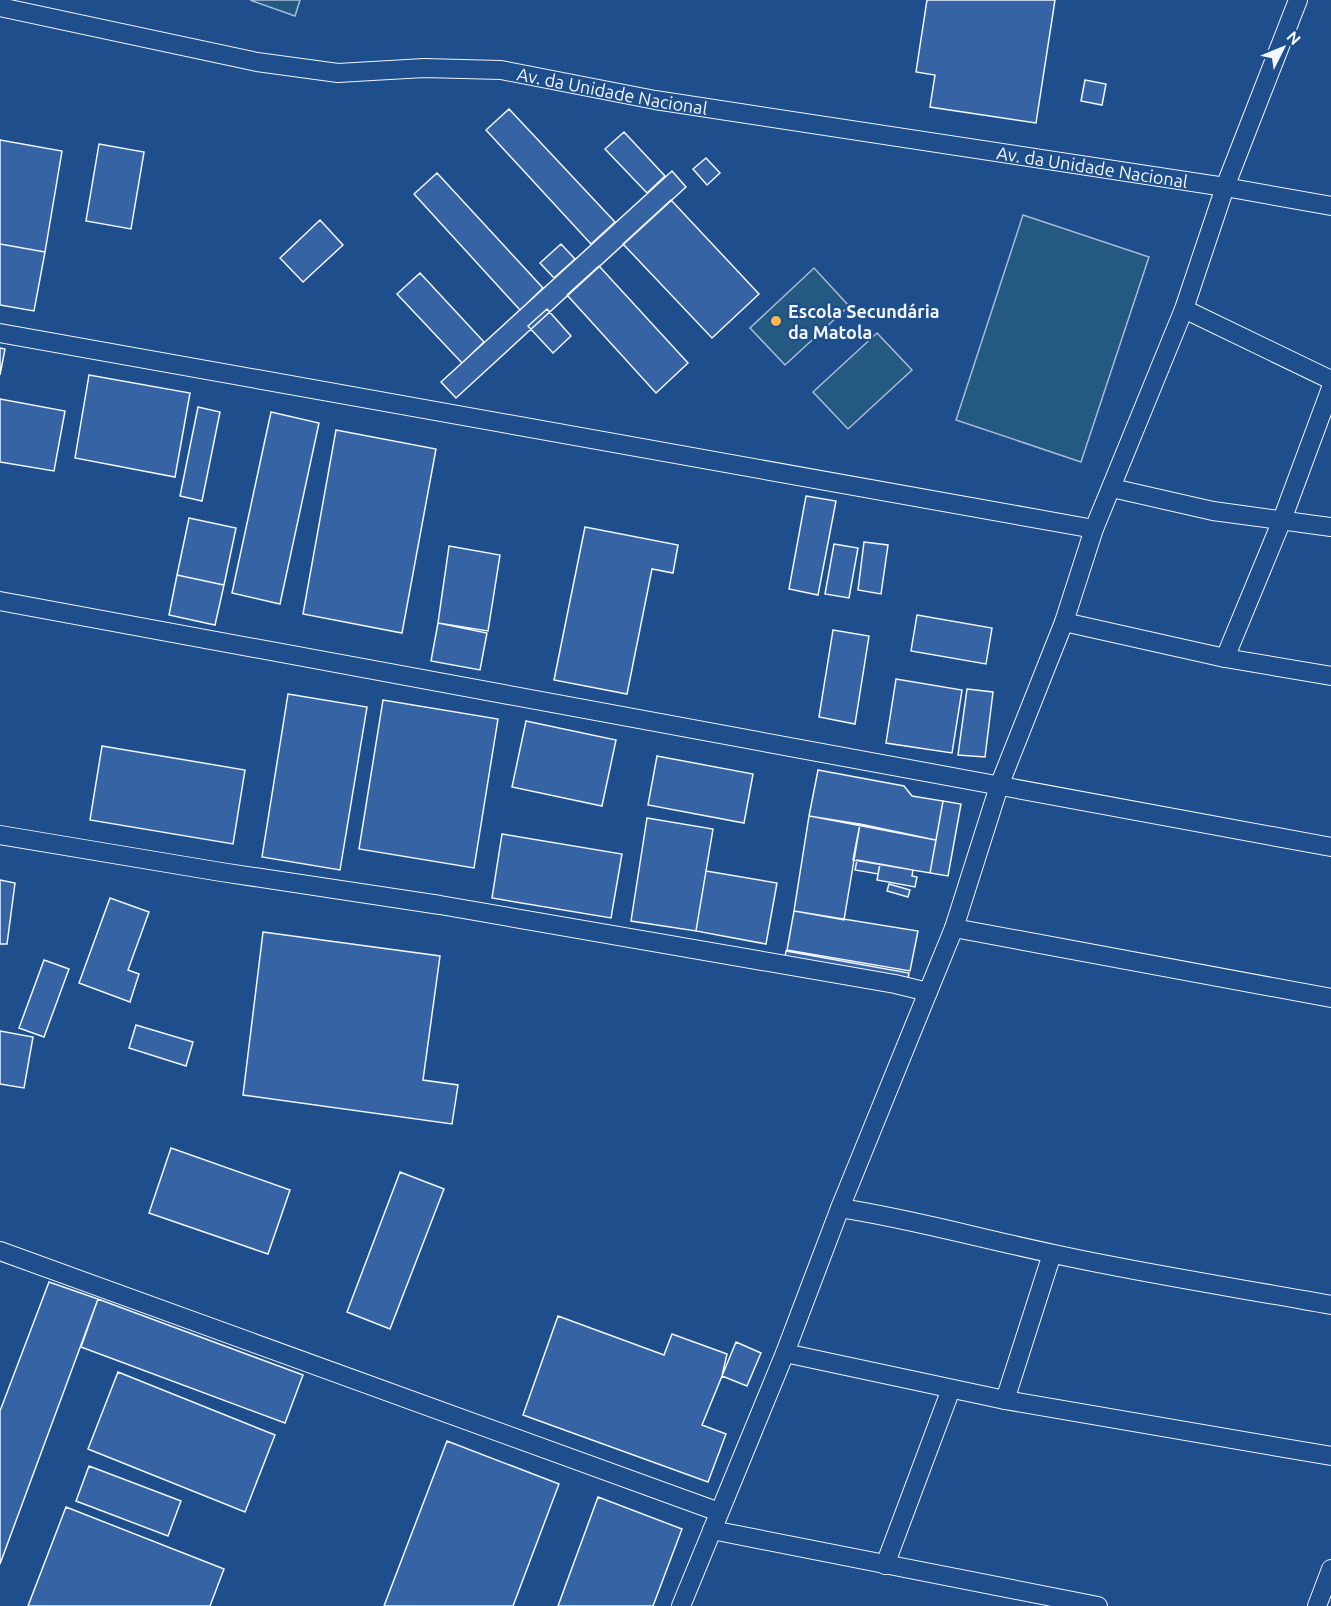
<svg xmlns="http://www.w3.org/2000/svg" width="1331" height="1606" viewBox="0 0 1331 1606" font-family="Ubuntu,sans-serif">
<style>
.green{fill:#245a82;stroke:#a8bbd7;stroke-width:1.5}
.building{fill:#3563a3;stroke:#f2f6ff;stroke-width:1.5}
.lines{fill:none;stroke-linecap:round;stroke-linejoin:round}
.minor-casing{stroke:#f2f6ff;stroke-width:20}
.minor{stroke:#1f4e8c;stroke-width:18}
.poi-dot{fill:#ffb74d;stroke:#1f4e8c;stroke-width:2}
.labels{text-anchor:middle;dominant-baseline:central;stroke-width:4.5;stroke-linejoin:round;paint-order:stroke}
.street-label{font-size:18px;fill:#f2f6ff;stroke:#1f4e8c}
.poi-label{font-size:18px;font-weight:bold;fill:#f2f6ff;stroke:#1f4e8c;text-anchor:start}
</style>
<rect width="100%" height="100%" fill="#1f4e8c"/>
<!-- green -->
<path class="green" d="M 250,0 L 300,0 L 295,16 Z
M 1023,215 L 1149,257 L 1081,462 L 956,420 Z
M 814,268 L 849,306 L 785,365 L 750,328 Z
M 877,333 L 912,370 L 848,429 L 813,392 Z"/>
<!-- building -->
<path class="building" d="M 927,0 L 1055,0 L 1036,123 L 930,107 L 935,75 L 916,72 Z
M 1085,80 L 1106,84 L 1102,105 L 1081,101 Z
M 509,109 L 615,222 L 591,244 L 486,130 Z
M 624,132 L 665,176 L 647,193 L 605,149 Z
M 0,140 L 62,151 L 45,252 L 0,244 Z
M 99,144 L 144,152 L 131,229 L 86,221 Z
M 706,158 L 720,173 L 707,185 L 693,169 Z
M 672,171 L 686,187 L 456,398 L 441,382 Z
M 437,173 L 543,288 L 520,310 L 414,194 Z
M 671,200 L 759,294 L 712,338 L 623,244 Z
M 320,220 L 343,245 L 303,282 L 280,258 Z
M 0,244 L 45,252 L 34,311 L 0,305 Z
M 561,244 L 575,259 L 554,278 L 540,263 Z
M 599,266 L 688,363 L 656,393 L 567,295 Z
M 420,273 L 484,342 L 462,363 L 397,294 Z
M 547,309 L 571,336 L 553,353 L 528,326 Z
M 0,348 L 5,349 L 0,375 Z
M 89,375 L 190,393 L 175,477 L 75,458 Z
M 0,399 L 65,411 L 54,471 L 0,462 Z
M 198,407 L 220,412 L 202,501 L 180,496 Z
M 271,412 L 319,423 L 280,604 L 232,593 Z
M 336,430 L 436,449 L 402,633 L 303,614 Z
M 806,496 L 836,501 L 818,595 L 789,589 Z
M 189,518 L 236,528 L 224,585 L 177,575 Z
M 585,527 L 678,545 L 673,573 L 652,569 L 627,694 L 554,680 Z
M 864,542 L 888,545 L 881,594 L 858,590 Z
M 834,544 L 858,548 L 849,598 L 825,594 Z
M 449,546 L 500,555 L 488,631 L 438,623 Z
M 177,575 L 224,585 L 215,625 L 169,615 Z
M 917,615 L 992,628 L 986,664 L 911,651 Z
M 438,623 L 487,633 L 480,670 L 431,661 Z
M 833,630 L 869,636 L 855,724 L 819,717 Z
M 896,679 L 962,690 L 952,753 L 886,743 Z
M 967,689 L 993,692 L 985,757 L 958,755 Z
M 288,694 L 367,707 L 340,870 L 262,857 Z
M 383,700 L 498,719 L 474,868 L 359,849 Z
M 526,721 L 616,740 L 602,806 L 512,787 Z
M 102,746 L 245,770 L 233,844 L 90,820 Z
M 657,756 L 753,774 L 744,823 L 648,805 Z
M 818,770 L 904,786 L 912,796 L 943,801 L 936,840 L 809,816 Z
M 943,801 L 961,804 L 948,876 L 930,873 Z
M 809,816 L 860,824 L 844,920 L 794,911 Z
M 647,818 L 713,829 L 696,931 L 631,921 Z
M 860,824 L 936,840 L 930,873 L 853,860 Z
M 502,834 L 622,854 L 611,918 L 492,898 Z
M 857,860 L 880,864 L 878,874 L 855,870 Z
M 880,864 L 913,870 L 912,876 L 917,877 L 915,887 L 877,880 Z
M 706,871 L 777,883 L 766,944 L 696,931 Z
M 0,880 L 15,883 L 7,944 L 0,944 Z
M 889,884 L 910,890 L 908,897 L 887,891 Z
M 110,898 L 149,912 L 128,970 L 139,974 L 130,1002 L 79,983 Z
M 794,911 L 918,931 L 910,971 L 787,950 Z
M 263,932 L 440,956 L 423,1080 L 458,1085 L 452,1124 L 243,1095 Z
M 786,951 L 909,973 L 907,984 L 784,962 Z
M 44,960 L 69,969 L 44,1037 L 19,1028 Z
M 136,1025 L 193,1042 L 186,1066 L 129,1048 Z
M 0,1031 L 33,1037 L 24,1088 L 0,1084 Z
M 171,1148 L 290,1190 L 268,1254 L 149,1213 Z
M 400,1172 L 444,1189 L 390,1329 L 347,1312 Z
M 49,1282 L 98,1299 L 0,1564 L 0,1411 Z
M 98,1299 L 303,1375 L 285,1423 L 81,1347 Z
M 558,1316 L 664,1355 L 672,1334 L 727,1354 L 722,1376 L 702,1425 L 726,1434 L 708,1482 L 523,1415 Z
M 736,1342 L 761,1353 L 747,1386 L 722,1376 Z
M 118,1372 L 275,1435 L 245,1512 L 88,1449 Z
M 447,1441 L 559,1484 L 513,1606 L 384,1606 Z
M 89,1466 L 181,1501 L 168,1536 L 76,1501 Z
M 598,1497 L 682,1529 L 653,1606 L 558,1606 Z
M 66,1507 L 224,1569 L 210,1606 L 28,1606 Z"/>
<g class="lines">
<!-- minor casing -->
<g class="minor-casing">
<g id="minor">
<path id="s1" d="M 0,7 L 257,62 L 338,73 L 424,68 L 501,70 L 655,100 L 1225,187 L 1331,206"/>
<path d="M 1184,309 L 1331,380"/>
<path d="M 0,333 L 1094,529"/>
<path d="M 1112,488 L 1213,511 L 1331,527"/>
<path d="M 0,601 L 1331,847"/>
<path d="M 1064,622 L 1225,658 L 1331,676"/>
<path d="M 1225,658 L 1282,520 L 1331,388"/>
<path d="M 0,835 L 221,872 L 440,905 L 895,984 L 928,992"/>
<path d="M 954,928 L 1331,998"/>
<path d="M 840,1208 C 912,1219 982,1239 1054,1254 C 1146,1274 1238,1288 1331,1305"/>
<path d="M 0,1251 L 719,1512"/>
<path d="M 785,1353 L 1005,1400 L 1331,1456"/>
<path d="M 1005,1400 L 1052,1254"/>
<path d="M 712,1530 L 1098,1606"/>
<path d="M 885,1565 L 951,1389"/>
<path d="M 681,1606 L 785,1353 L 840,1208 L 954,928 L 999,786 L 1064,622 L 1094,529 L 1184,309 L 1225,187 L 1298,0"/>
<path d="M 1317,1606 L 1331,1569"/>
</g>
</g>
<!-- minor -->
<use href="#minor" class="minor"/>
</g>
<!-- markers -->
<circle class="poi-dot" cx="776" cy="321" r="6"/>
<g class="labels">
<!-- street labels -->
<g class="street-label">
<text stroke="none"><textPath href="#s1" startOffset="621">Av. da Unidade Nacional</textPath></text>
<text stroke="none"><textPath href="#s1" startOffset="1107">Av. da Unidade Nacional</textPath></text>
</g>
<!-- poi labels -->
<g class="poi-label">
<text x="788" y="311">Escola Secundária<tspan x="788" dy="21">da Matola</tspan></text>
</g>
</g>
<!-- north arrow -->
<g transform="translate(1283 48) rotate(47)" stroke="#1f4e8c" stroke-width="4.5" paint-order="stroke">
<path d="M0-4.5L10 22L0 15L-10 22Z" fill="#f2f6ff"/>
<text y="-9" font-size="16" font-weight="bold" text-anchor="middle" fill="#f2f6ff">N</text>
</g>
</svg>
